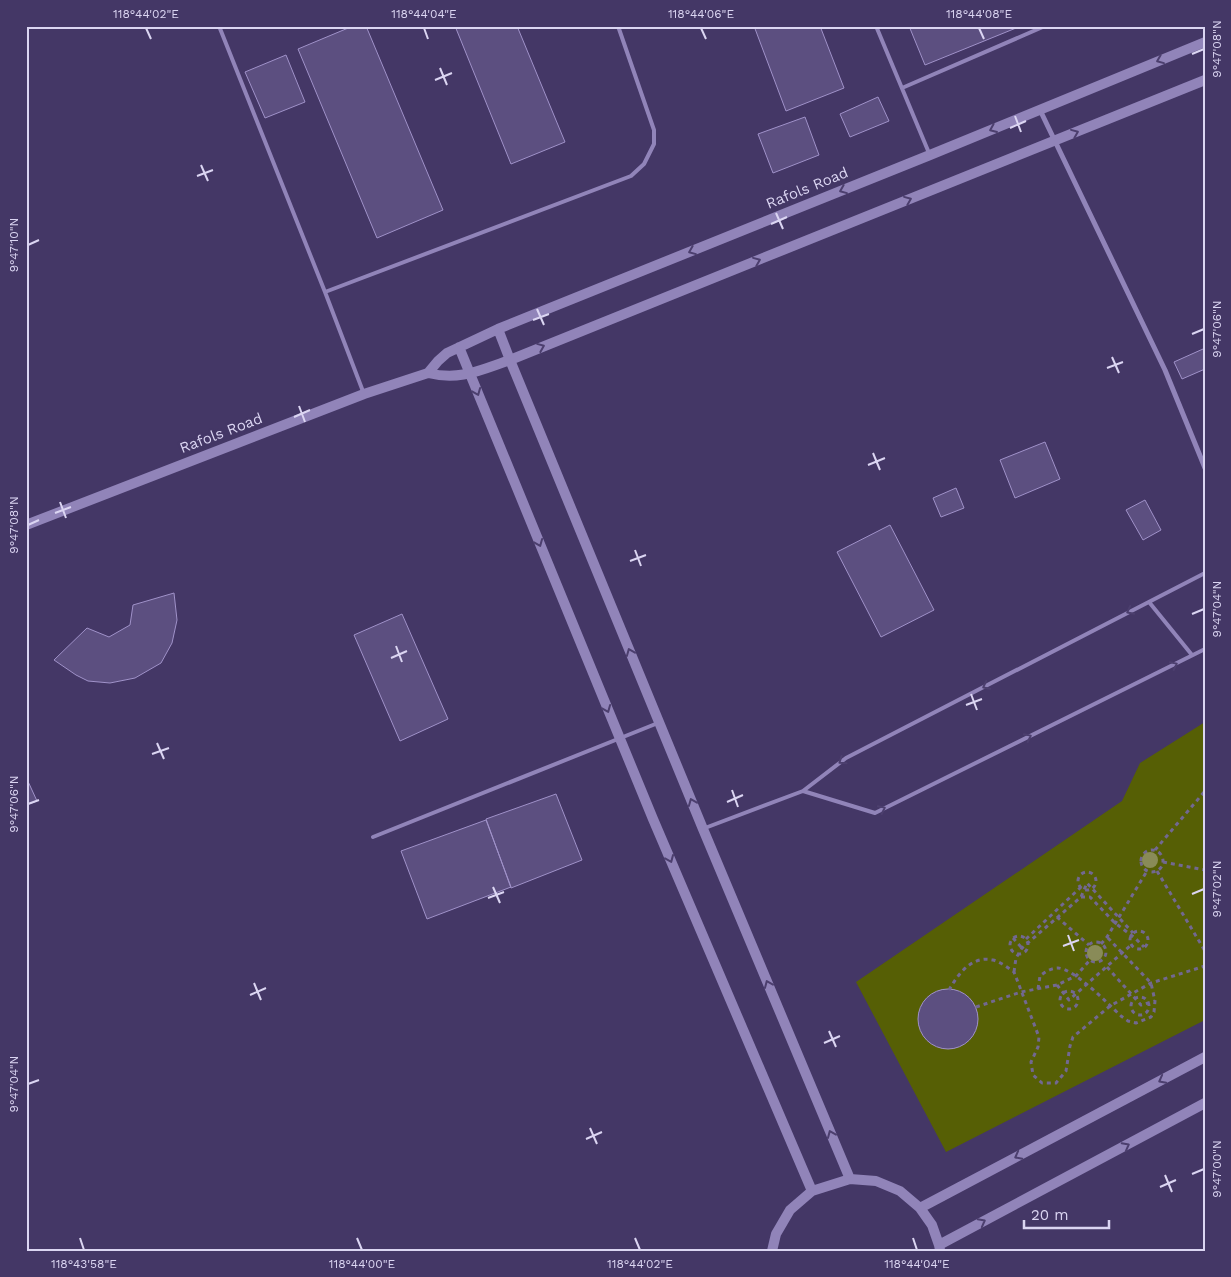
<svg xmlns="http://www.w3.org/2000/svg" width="1231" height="1277" viewBox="0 0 1231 1277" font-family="'Work Sans',sans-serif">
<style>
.green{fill:#565f05}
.building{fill:#5c4f80;stroke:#a092c9}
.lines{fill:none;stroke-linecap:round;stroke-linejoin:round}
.path{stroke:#726891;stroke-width:3;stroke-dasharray:4 4;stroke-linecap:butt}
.lane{stroke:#9184b9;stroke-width:4}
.street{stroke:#9184b9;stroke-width:5}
.secondary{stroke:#9184b9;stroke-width:10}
.tree{fill:#898b58}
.oneway{stroke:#4c3f6e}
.ticks{fill:none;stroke:#dbd5f2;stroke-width:2}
.labels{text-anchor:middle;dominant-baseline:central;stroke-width:4.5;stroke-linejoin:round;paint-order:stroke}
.street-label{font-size:15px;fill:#dbd5f2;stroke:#443766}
.neatline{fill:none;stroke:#dbd5f2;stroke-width:2}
.ticks-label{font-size:12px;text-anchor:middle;fill:#dbd5f2}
</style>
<rect width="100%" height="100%" fill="#443766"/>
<!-- green -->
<path class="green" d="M 1205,722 L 1205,1020 L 946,1152 L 856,982 L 1122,801 L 1140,763 Z"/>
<!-- building -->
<path class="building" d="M 353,26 L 366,26 L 443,210 L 377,238 L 298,49 Z
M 455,26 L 517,26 L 565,142 L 511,164 Z
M 754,26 L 820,26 L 844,88 L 786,111 Z
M 909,26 L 1021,26 L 925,65 Z
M 286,55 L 305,102 L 265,118 L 245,72 Z
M 878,97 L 889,121 L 850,137 L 840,114 Z
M 805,117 L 819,155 L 773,173 L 758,134 Z
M 1203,349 L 1205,354 L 1205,369 L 1182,379 L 1174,362 Z
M 1045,442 L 1060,479 L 1015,498 L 1000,460 Z
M 956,488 L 964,508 L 941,517 L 933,498 Z
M 1145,500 L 1161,530 L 1143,540 L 1126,510 Z
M 890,525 L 934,610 L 881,637 L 837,552 Z
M 174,593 L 177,620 L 172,643 L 161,663 L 135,678 L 110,683 L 88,681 L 76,675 L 54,660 L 87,628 L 109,637 L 130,625 L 133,605 Z
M 402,614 L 448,719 L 400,741 L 354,635 Z
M 26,777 L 37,801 L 26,805 Z
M 556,794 L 582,860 L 511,888 L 486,819 Z
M 486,820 L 511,887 L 427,919 L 401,851 Z
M918 1019a30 30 0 1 1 60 0a30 30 0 1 1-60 0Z"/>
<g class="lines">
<!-- path -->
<path class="path" d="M1141 861a11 11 0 1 1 22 0a11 11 0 1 1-22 0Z
M 1155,850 L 1205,791
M 1163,862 L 1205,870
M 1157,871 L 1205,951
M1078 881a9 9 0 1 1 18 0a9 9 0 1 1-18 0Z
M 1081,897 L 1090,897 L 1115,923 L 1135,938 L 1144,947
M 1057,917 L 1089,945
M1130 940a9 9 0 1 1 18 0a9 9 0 1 1-18 0Z
M1010 945a9 9 0 1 1 18 0a9 9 0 1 1-18 0Z
M 1013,938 L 1022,948
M 1026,939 L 1081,887
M1086 952a10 10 0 1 1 20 0a10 10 0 1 1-20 0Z
M 1101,944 L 1107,937 L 1147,871
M 1107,967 L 1141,1005 L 1155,1001
M 1014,972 L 1016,958 L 1022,948 L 1081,897 L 1087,883 L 1133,933
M 1057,985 L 1069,1000 L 1131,945
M 1038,989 L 1040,976 C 1045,972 1051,968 1058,968 C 1075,969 1108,1004 1121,1016 L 1128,1021 L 1136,1023 L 1151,1017 L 1154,1012 L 1155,1001 L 1151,983 L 1107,937
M 949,990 C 958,974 972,955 993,960 C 1001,962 1008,968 1014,972 L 1039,1037 L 1038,1047 L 1031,1062 L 1033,1075 L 1042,1083 L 1056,1083 L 1066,1071 L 1070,1046 L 1073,1037 L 1110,1006 L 1151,983 L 1205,966
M1060 1000a9 9 0 1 1 18 0a9 9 0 1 1-18 0Z
M1131 1006a9 9 0 1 1 18 0a9 9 0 1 1-18 0Z
M 976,1007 L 1021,992 L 1057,985 L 1076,976 L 1090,960"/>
<!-- lane -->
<path class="lane" d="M 219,26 L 325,292 L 364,394
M 876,26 L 929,153
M 902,88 L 1045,26
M 325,292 L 631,176 L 644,164 L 654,144 L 654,130 L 618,26
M 1149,602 L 1192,655
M 803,791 L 875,813 L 1205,649
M 705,828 L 803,791 L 846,758 L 1205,573
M 373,837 L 658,723"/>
<!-- street -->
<path class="street" d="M 1040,110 L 1165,370 L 1205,468"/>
<!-- secondary -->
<path class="secondary" d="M 498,329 L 510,360 L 703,829 L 850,1179
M 459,347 L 653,819 L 812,1191
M 428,373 C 460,381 480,370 510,360 L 1205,80
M 26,525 L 364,394 L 428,373 L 438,361 L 447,353 L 498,329 L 930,155 L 1205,42
M 920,1208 L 1205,1057
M 939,1245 L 1205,1103
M 772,1251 L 776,1234 L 790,1210 L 812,1191 L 850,1179 L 876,1181 L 900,1191 L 920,1208 L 932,1225 L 939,1245 L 940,1250"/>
</g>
<!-- trees -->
<g class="tree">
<circle cx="1150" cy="860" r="8"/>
<circle cx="1095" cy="953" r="8"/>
</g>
<!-- one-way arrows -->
<defs><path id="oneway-chevron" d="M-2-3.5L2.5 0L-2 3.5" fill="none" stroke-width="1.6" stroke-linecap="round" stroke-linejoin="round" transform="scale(1.25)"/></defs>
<g class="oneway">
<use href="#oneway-chevron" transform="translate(1160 60) rotate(158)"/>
<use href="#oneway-chevron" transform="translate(993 129) rotate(157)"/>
<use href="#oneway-chevron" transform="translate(1075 133) rotate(-22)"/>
<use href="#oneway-chevron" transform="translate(843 190) rotate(158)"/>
<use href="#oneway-chevron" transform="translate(908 200) rotate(-22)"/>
<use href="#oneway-chevron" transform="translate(692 251) rotate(158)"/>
<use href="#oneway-chevron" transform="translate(757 261) rotate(-22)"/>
<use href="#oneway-chevron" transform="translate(541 347) rotate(-22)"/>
<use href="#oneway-chevron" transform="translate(477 392) rotate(68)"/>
<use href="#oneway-chevron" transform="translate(539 543) rotate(68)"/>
<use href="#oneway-chevron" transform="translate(1130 611) rotate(153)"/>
<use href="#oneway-chevron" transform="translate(630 652) rotate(-112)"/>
<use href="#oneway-chevron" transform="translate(1174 665) rotate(-26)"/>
<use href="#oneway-chevron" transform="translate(986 686) rotate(153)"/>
<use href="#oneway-chevron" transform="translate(607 709) rotate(68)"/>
<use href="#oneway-chevron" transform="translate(1028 737) rotate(-26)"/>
<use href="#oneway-chevron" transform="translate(842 761) rotate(145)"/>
<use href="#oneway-chevron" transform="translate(692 802) rotate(-112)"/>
<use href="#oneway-chevron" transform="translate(882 809) rotate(-26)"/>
<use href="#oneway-chevron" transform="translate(670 859) rotate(67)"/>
<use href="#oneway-chevron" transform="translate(768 984) rotate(-113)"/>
<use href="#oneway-chevron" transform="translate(1162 1080) rotate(152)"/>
<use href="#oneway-chevron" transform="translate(831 1134) rotate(-113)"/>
<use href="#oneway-chevron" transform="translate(1126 1146) rotate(-28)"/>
<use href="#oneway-chevron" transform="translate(1018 1156) rotate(152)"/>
<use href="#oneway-chevron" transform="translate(982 1222) rotate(-28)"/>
</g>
<!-- ticks -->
<path class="ticks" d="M 146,28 L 151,39M 424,28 L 428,39M 701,28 L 706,39M 979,28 L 984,39M 1192,54 L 1204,49M 440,68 L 447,85M 435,80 L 452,73M 1015,116 L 1021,132M 1010,128 L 1026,121M 201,165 L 208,181M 197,176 L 213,170M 776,213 L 783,229M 771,224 L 787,217M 28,245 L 39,240M 537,309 L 544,325M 533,320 L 549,314M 1192,334 L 1204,329M 1112,357 L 1119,373M 1107,368 L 1123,362M 299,406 L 305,422M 294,417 L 310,410M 873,453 L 880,470M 868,465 L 885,458M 60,502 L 66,518M 55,513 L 71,507M 28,525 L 39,520M 635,550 L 641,566M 630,561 L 646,555M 1192,614 L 1204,609M 396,646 L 402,662M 391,658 L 407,651M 971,694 L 977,710M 966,705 L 982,699M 157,743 L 164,759M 152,754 L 169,748M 732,790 L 738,807M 727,802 L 743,795M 28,804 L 39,800M 493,887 L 500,903M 1192,894 L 1204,889M 488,898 L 504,892M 1068,935 L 1074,951M 1063,946 L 1079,940M 254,983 L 261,1000M 250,995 L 266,988M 829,1031 L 836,1047M 824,1043 L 840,1036M 28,1084 L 39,1080M 590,1128 L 597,1144M 586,1139 L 602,1132M 1192,1174 L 1204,1169M 1165,1175 L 1172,1192M 1160,1187 L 1176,1180M 80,1238 L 84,1250M 357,1238 L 362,1250M 635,1238 L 640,1250M 913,1238 L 917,1250"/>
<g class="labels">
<!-- street labels -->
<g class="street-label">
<text transform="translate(807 188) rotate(-22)">Rafols Road</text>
<text transform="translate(221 433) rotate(-21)">Rafols Road</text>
</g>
</g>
<!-- border -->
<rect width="1231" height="1277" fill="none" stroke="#443766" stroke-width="55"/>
<!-- scale -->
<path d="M1024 1220v8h85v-8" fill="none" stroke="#dbd5f2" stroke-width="2.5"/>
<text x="1031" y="1220" font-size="15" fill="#dbd5f2" stroke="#443766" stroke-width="4" paint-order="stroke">20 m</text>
<rect x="28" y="28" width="1176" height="1222" class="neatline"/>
<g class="ticks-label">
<text x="146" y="18">118°44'02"E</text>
<text x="424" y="18">118°44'04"E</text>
<text x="701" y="18">118°44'06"E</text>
<text x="979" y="18">118°44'08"E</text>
<text transform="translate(1217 49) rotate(-90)" y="4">9°47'08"N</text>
<text transform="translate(14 245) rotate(-90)" y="4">9°47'10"N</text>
<text transform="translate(1217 329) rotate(-90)" y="4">9°47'06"N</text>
<text transform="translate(14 525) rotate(-90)" y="4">9°47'08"N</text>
<text transform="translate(1217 609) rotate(-90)" y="4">9°47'04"N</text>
<text transform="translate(14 804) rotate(-90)" y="4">9°47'06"N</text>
<text transform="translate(1217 889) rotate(-90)" y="4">9°47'02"N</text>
<text transform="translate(14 1084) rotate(-90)" y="4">9°47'04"N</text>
<text transform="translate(1217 1169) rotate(-90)" y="4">9°47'00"N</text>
<text x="84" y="1268">118°43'58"E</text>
<text x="362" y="1268">118°44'00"E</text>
<text x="640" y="1268">118°44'02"E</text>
<text x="917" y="1268">118°44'04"E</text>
</g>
</svg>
